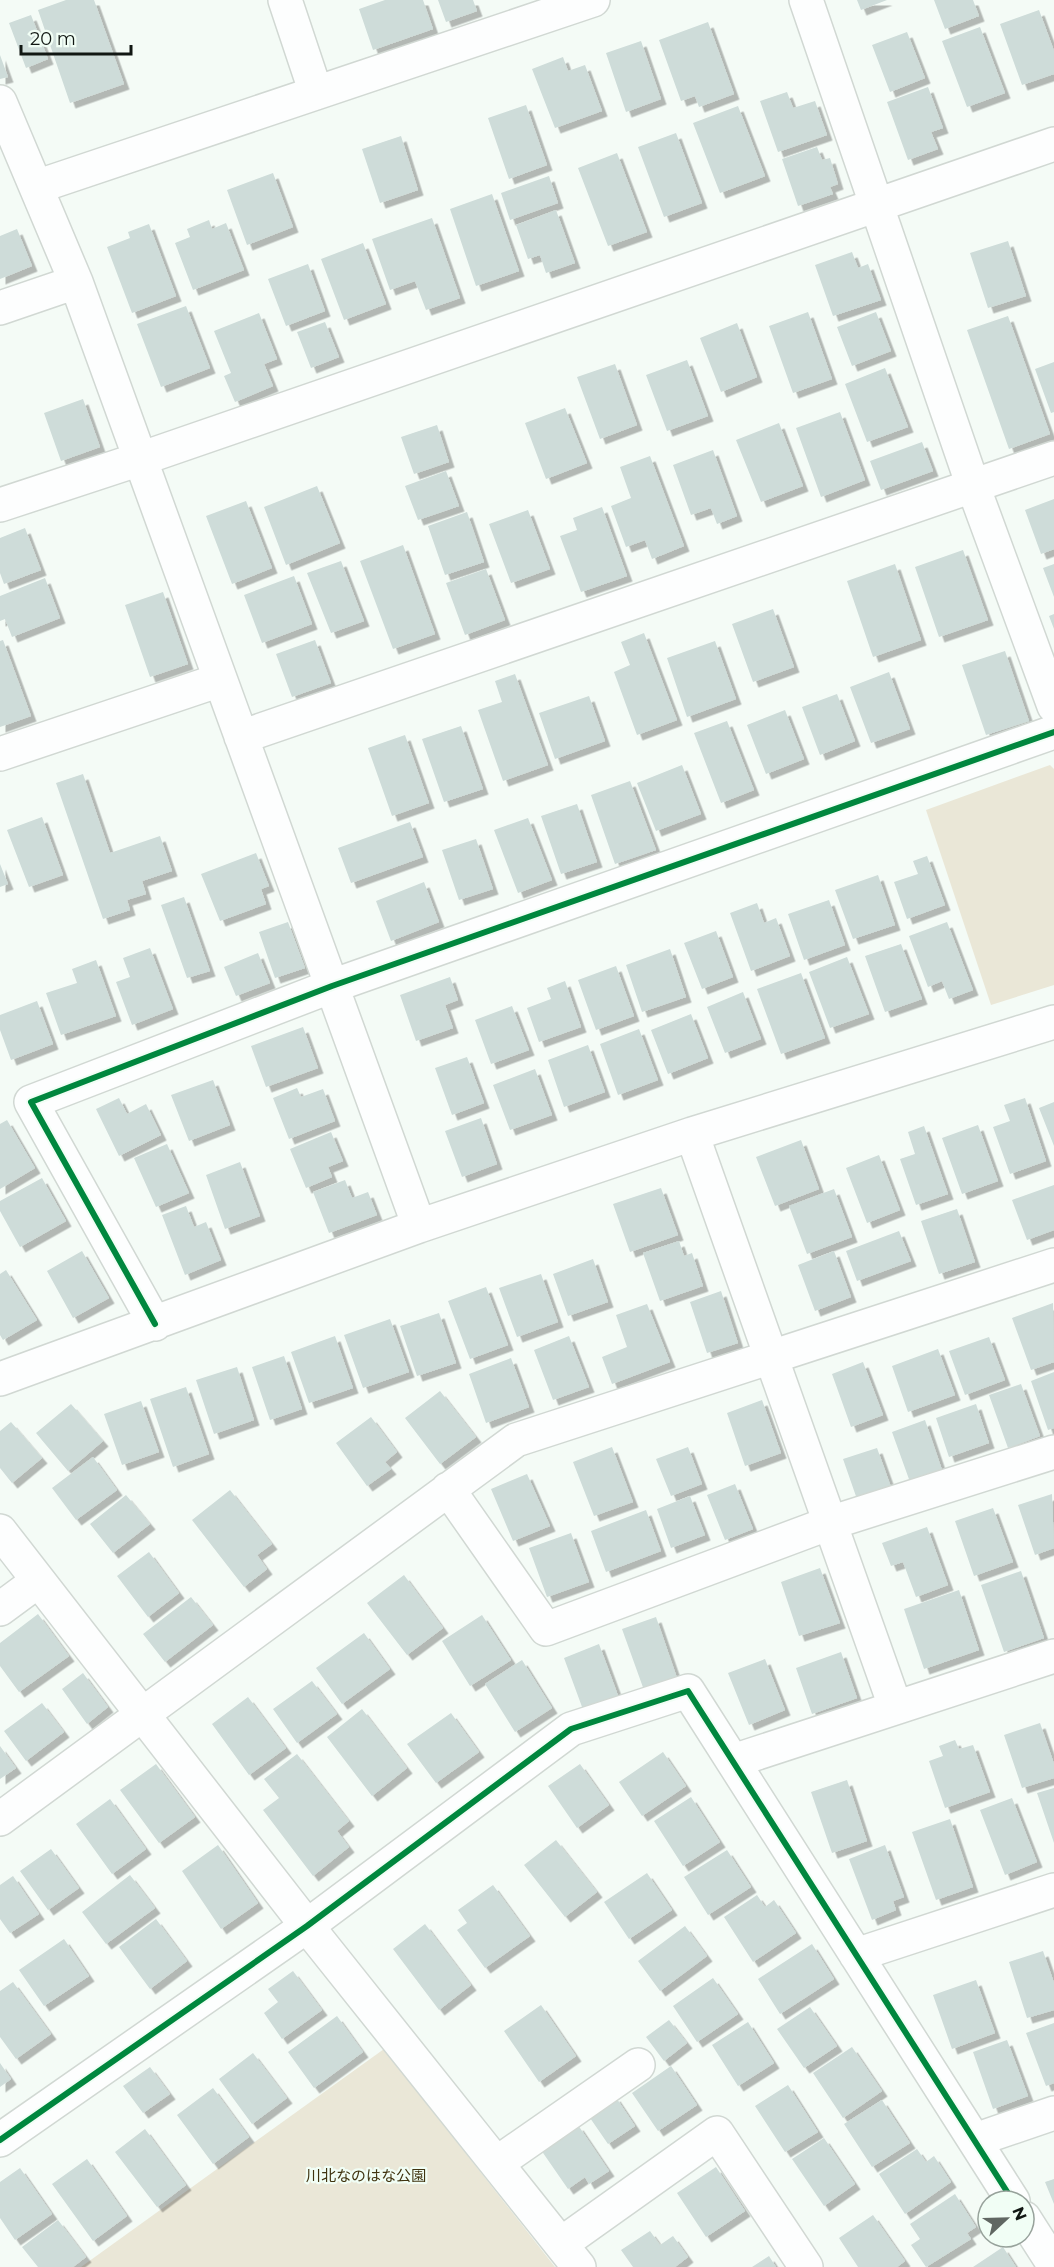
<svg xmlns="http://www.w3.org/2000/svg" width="1054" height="2267" viewBox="0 0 1054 2267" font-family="Montserrat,'Noto Sans JP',sans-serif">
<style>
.green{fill:#eae7d7}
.building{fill:#cedcd9;filter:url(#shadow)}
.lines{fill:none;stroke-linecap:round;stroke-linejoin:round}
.street-casing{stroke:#d1d8d3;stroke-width:36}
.street{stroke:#fdfefe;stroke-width:33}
.cycleway-casing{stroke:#f1fef5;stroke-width:10}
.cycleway{stroke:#00873e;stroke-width:6}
.labels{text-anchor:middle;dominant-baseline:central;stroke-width:4.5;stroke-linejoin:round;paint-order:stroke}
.park-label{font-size:15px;fill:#403410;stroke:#f1fef5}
</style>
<defs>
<filter id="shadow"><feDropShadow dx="5.5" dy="5.5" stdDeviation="0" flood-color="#0004"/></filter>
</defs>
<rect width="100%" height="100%" fill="#f4fbf6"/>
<!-- green -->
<path class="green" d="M 1050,765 L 1054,769 L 1054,985 L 991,1005 L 926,810 Z
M 384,2049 L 555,2267 L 81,2267 Z"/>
<!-- building -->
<path class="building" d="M 66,0 L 94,0 L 124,84 L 70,103 L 38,10 Z
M 385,0 L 423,0 L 433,29 L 373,50 L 359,9 Z
M 438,0 L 473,0 L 477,11 L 446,22 Z
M 857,0 L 887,0 L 861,10 Z
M 934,0 L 973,0 L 979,16 L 945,29 Z
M 1039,10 L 1054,51 L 1054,74 L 1022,85 L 1000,24 Z
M 31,15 L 48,59 L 26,68 L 9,23 Z
M 708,22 L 734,94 L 699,107 L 695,96 L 681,101 L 659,40 Z
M 980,27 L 1005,93 L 967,107 L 942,41 Z
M 907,32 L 925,78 L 890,92 L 872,45 Z
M 641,41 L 661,99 L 626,112 L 606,53 Z
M 0,55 L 8,77 L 0,79 Z
M 563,57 L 568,71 L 585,65 L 602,111 L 555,128 L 532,69 Z
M 928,87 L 943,128 L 931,132 L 938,149 L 908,160 L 887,102 Z
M 787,92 L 793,108 L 815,101 L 827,135 L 778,152 L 760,101 Z
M 526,105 L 547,165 L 509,179 L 488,118 Z
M 738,106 L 765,176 L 720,193 L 693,123 Z
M 676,133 L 702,203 L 664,217 L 638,147 Z
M 401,136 L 418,190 L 380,203 L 362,149 Z
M 817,147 L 822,160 L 830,158 L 838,184 L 830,187 L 833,194 L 798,206 L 782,159 Z
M 617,153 L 647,232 L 608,246 L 578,168 Z
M 273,173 L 293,227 L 247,245 L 227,190 Z
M 549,176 L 558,203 L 510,220 L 501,193 Z
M 492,194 L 519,271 L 476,286 L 450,209 Z
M 556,210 L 575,263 L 546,273 L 540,255 L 528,259 L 516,225 Z
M 432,218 L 460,298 L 426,310 L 415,281 L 390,290 L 372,239 Z
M 209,220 L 212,229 L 226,223 L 244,270 L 193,290 L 175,243 L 190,237 L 187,229 Z
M 149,224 L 176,296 L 132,313 L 107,247 L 130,238 L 128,232 Z
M 17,229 L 32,266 L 0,279 L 0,236 Z
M 1008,241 L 1026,296 L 988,308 L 970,253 Z
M 363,243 L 386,304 L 344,320 L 321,259 Z
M 852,252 L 858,268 L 868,264 L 881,300 L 833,316 L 815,265 Z
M 308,264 L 325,311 L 286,326 L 268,279 Z
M 186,306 L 210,368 L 161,387 L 137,324 Z
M 808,312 L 832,379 L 793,393 L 769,326 Z
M 876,312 L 891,351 L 852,366 L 837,327 Z
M 259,313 L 277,359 L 264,364 L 273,386 L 235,402 L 224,376 L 231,373 L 214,331 Z
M 1008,316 L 1050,434 L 1009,449 L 967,330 Z
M 325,322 L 339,357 L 311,368 L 297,332 Z
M 737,323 L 757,377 L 721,392 L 700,338 Z
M 687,360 L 708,416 L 667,431 L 646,375 Z
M 1054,362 L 1054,412 L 1051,413 L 1035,369 Z
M 615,364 L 637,425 L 600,439 L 577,377 Z
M 885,368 L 908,427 L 867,442 L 845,384 Z
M 83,399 L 100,447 L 61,461 L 44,413 Z
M 565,408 L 587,463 L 546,479 L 525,423 Z
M 840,412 L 865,480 L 821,497 L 796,428 Z
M 779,423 L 803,486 L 761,502 L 736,440 Z
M 437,425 L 449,462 L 414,474 L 401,437 Z
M 922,442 L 933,471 L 881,490 L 870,461 Z
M 713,450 L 737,516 L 717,524 L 711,508 L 691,515 L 673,465 Z
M 650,456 L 684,546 L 652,559 L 645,540 L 626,547 L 611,506 L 631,498 L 620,467 Z
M 446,471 L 459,506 L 418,520 L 405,486 Z
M 317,486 L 340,543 L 286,565 L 264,507 Z
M 1054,499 L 1054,549 L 1041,554 L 1025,510 Z
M 246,501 L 272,568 L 232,584 L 206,516 Z
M 602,507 L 627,576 L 581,592 L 560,536 L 577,530 L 573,518 Z
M 528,510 L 550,569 L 511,583 L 489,524 Z
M 467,512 L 484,562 L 445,575 L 428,526 Z
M 25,528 L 41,570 L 4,584 L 0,573 L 0,538 Z
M 403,545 L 435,634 L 393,649 L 360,561 Z
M 963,550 L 988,620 L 939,637 L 915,567 Z
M 341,561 L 364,621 L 331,633 L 307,573 Z
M 895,564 L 921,640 L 873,657 L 847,581 Z
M 1054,564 L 1054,597 L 1043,568 Z
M 486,569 L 505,620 L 465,635 L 446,583 Z
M 294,576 L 312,624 L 262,643 L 244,595 Z
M 45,578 L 60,618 L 12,637 L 5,619 L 0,621 L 0,596 Z
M 163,592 L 188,664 L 150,677 L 125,605 Z
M 773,609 L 794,667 L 753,682 L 732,624 Z
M 1054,614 L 1054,629 L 1049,616 Z
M 644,633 L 677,720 L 637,735 L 614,672 L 630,665 L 621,642 Z
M 3,640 L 31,716 L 0,727 L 0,641 Z
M 315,640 L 331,683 L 292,697 L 276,654 Z
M 715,641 L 736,699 L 687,717 L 667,658 Z
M 1005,651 L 1029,721 L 986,735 L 962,665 Z
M 889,672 L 910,729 L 871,743 L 850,687 Z
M 515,674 L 548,765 L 503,781 L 478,710 L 502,702 L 495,681 Z
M 837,694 L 855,741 L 820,755 L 802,707 Z
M 589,696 L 605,741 L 555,759 L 539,713 Z
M 785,710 L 804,759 L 766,774 L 747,725 Z
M 727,721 L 754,790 L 721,803 L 694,733 Z
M 461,726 L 483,789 L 444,802 L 422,739 Z
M 405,735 L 429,803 L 392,816 L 368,748 Z
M 682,765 L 701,814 L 656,831 L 637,783 Z
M 83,774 L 110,853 L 160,836 L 172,871 L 142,881 L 146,894 L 127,900 L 130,910 L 103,919 L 56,783 Z
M 630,781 L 656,850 L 615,864 L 591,795 Z
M 577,804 L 597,862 L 561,874 L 541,816 Z
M 42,817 L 63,875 L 29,887 L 7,830 Z
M 528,818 L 552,880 L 518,893 L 494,830 Z
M 410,822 L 423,857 L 351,883 L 338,848 Z
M 476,839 L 493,889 L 459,900 L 442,850 Z
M 256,853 L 269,886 L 261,889 L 266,904 L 220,921 L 201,874 Z
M 927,856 L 945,905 L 907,919 L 894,882 L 918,874 L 913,861 Z
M 0,864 L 8,884 L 0,887 Z
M 878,875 L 895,925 L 853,939 L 835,890 Z
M 424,882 L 439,922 L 391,941 L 376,901 Z
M 184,897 L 210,971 L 187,978 L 161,905 Z
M 829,900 L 845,945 L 804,960 L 788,914 Z
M 757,903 L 764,923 L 776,918 L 790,956 L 751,971 L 730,913 Z
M 288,922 L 305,968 L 275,978 L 259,932 Z
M 947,922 L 973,990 L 949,999 L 942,981 L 928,987 L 909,936 Z
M 716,931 L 733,977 L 702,989 L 684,943 Z
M 901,944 L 922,999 L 885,1012 L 865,956 Z
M 150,948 L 173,1009 L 132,1025 L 116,982 L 130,977 L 123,958 Z
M 670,949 L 686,997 L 642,1012 L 626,965 Z
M 258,953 L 270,983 L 236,996 L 224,967 Z
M 847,957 L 869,1014 L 830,1028 L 809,972 Z
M 96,960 L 116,1016 L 61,1035 L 46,993 L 77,983 L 72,969 Z
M 616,966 L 634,1016 L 596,1030 L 578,980 Z
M 801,973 L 825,1038 L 781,1054 L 757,989 Z
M 450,977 L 458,1000 L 445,1005 L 453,1028 L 416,1041 L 400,995 Z
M 565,981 L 581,1027 L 539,1042 L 527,1008 L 551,999 L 547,988 Z
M 743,992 L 761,1039 L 725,1053 L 707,1007 Z
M 37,1001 L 53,1044 L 11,1060 L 0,1030 L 0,1015 Z
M 512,1006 L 529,1050 L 491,1064 L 475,1020 Z
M 691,1014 L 708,1058 L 668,1074 L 651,1030 Z
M 303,1027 L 318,1068 L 266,1087 L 251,1046 Z
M 639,1029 L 658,1080 L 618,1095 L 600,1044 Z
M 588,1045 L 605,1092 L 564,1107 L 548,1060 Z
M 467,1057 L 484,1103 L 452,1115 L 435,1068 Z
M 535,1069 L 552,1115 L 510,1130 L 493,1085 Z
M 213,1080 L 230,1125 L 189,1141 L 171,1095 Z
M 297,1088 L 301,1097 L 323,1089 L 335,1121 L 289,1139 L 273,1098 Z
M 119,1098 L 127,1114 L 146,1104 L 161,1135 L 119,1156 L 96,1109 Z
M 1025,1098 L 1046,1161 L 1010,1174 L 993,1127 L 1010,1121 L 1004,1105 Z
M 1054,1102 L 1054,1146 L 1039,1108 Z
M 481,1118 L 497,1164 L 462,1177 L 445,1131 Z
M 7,1120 L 35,1168 L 0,1189 L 0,1124 Z
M 978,1125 L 998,1181 L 962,1194 L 942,1138 Z
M 924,1126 L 948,1194 L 916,1205 L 900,1159 L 915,1154 L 908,1132 Z
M 331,1132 L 343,1161 L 328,1167 L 332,1177 L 306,1188 L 290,1149 Z
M 801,1140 L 819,1189 L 775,1206 L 756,1157 Z
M 167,1144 L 189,1193 L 156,1207 L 134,1158 Z
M 879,1155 L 900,1210 L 867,1223 L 846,1168 Z
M 240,1162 L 260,1216 L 225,1229 L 206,1175 Z
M 42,1178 L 66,1221 L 20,1247 L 0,1211 L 0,1201 Z
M 345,1180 L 352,1198 L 368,1192 L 377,1215 L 329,1233 L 313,1192 Z
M 1054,1185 L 1054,1230 L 1027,1240 L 1012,1200 Z
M 661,1188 L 678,1235 L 630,1252 L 613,1204 Z
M 834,1189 L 852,1237 L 807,1254 L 789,1206 Z
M 186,1206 L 194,1227 L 206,1222 L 221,1260 L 185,1275 L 162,1215 Z
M 957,1209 L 975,1262 L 939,1274 L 921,1221 Z
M 899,1231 L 911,1261 L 857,1281 L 846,1251 Z
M 679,1241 L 684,1256 L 692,1253 L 703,1286 L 660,1301 L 643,1253 Z
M 82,1251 L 109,1298 L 73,1318 L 47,1271 Z
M 834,1251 L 851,1297 L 815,1311 L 798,1265 Z
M 593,1259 L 608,1302 L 568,1316 L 553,1274 Z
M 6,1270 L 37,1320 L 3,1340 L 0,1335 L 0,1274 Z
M 541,1274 L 558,1322 L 517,1337 L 499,1288 Z
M 486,1287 L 508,1345 L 470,1359 L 448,1301 Z
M 721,1291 L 738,1343 L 707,1353 L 690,1302 Z
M 1053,1303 L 1054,1362 L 1031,1370 L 1012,1318 Z
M 647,1304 L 670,1362 L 612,1384 L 602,1357 L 627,1347 L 616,1315 Z
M 439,1313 L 456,1363 L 417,1376 L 400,1326 Z
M 390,1319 L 409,1372 L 363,1388 L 344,1335 Z
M 335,1336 L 353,1388 L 309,1403 L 291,1352 Z
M 569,1336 L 589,1387 L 553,1400 L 534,1350 Z
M 989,1337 L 1005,1380 L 965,1395 L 949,1351 Z
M 938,1349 L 955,1395 L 908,1412 L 892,1366 Z
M 284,1356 L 302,1409 L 270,1420 L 252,1367 Z
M 511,1358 L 529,1407 L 486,1423 L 469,1374 Z
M 863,1362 L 883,1415 L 851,1427 L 832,1374 Z
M 237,1367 L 254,1420 L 214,1434 L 196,1380 Z
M 1054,1372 L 1054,1428 L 1048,1430 L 1031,1381 Z
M 1021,1384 L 1040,1436 L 1008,1448 L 989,1395 Z
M 186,1387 L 209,1454 L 173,1467 L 150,1399 Z
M 440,1391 L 476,1437 L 440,1464 L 405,1418 Z
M 762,1400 L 781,1453 L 745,1466 L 727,1413 Z
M 141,1401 L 159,1452 L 122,1465 L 104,1414 Z
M 71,1404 L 103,1441 L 68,1471 L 36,1433 Z
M 976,1404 L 989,1443 L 949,1457 L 936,1418 Z
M 371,1417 L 397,1452 L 385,1462 L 391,1469 L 367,1486 L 336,1443 Z
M 925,1420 L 942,1470 L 910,1482 L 892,1432 Z
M 11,1422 L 42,1458 L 12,1483 L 0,1468 L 0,1431 Z
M 612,1447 L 633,1502 L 594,1516 L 573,1462 Z
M 688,1447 L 702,1484 L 671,1496 L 656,1459 Z
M 877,1448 L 892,1490 L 858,1502 L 843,1459 Z
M 93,1457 L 117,1490 L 76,1520 L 52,1488 Z
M 527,1474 L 550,1526 L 513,1541 L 491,1489 Z
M 735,1484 L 753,1529 L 725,1540 L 707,1495 Z
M 230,1490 L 272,1544 L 257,1555 L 267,1569 L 244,1587 L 192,1520 Z
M 1052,1494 L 1054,1548 L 1035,1555 L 1018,1505 Z
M 126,1495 L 150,1524 L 113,1553 L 90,1524 Z
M 690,1496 L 705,1535 L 671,1548 L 657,1509 Z
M 993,1508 L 1013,1562 L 974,1576 L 955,1521 Z
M 646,1510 L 661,1551 L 606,1572 L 591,1531 Z
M 927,1527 L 948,1585 L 916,1597 L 903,1562 L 891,1566 L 882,1543 Z
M 571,1533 L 589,1582 L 547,1597 L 529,1548 Z
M 149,1552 L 179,1593 L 148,1617 L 117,1576 Z
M 820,1568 L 840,1623 L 799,1636 L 781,1582 Z
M 1021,1571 L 1044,1638 L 1004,1652 L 981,1585 Z
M 404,1575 L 443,1628 L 407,1655 L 367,1603 Z
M 959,1590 L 979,1650 L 924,1669 L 904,1609 Z
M 191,1597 L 213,1625 L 165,1662 L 143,1634 Z
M 38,1614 L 69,1656 L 19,1692 L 0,1666 L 0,1643 Z
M 482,1615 L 511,1660 L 470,1686 L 442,1641 Z
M 656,1617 L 678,1681 L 645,1693 L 622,1629 Z
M 364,1633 L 390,1669 L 342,1704 L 316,1668 Z
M 599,1644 L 620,1701 L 585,1715 L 564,1658 Z
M 841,1652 L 857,1698 L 812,1714 L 796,1668 Z
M 765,1659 L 785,1710 L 749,1725 L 728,1673 Z
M 522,1660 L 552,1708 L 515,1732 L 485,1684 Z
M 83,1673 L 108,1707 L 87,1724 L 62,1689 Z
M 312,1681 L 337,1714 L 297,1743 L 273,1709 Z
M 248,1697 L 286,1748 L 249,1775 L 212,1724 Z
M 42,1703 L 64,1732 L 26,1761 L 4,1731 Z
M 362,1709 L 407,1768 L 372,1796 L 327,1737 Z
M 451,1713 L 479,1752 L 436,1783 L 407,1744 Z
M 1040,1723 L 1054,1764 L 1054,1778 L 1022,1788 L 1004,1735 Z
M 955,1740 L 959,1749 L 973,1745 L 990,1792 L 945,1808 L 929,1761 L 943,1756 L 939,1746 Z
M 0,1746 L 16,1768 L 0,1779 Z
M 663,1752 L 686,1786 L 642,1816 L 619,1782 Z
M 297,1754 L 349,1821 L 337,1831 L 349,1847 L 313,1876 L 263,1810 L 279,1798 L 264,1779 Z
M 156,1764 L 195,1817 L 159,1843 L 120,1790 Z
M 580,1764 L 609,1805 L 577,1828 L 548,1786 Z
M 847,1780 L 867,1841 L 832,1853 L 811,1792 Z
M 1054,1788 L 1054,1843 L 1037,1793 Z
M 691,1797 L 720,1842 L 683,1866 L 654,1821 Z
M 1012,1798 L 1037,1862 L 1005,1875 L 980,1810 Z
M 110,1799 L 146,1849 L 112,1874 L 76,1824 Z
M 950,1819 L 973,1887 L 936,1900 L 912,1832 Z
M 556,1840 L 597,1892 L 565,1917 L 524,1865 Z
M 218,1845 L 258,1903 L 221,1929 L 182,1871 Z
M 885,1845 L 904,1897 L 893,1901 L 896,1910 L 872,1920 L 849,1859 Z
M 51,1849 L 79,1888 L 48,1910 L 20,1871 Z
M 727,1850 L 751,1887 L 708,1915 L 684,1877 Z
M 647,1873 L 672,1910 L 629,1939 L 604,1902 Z
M 130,1875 L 155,1908 L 106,1944 L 82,1912 Z
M 13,1876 L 39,1914 L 10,1933 L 0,1919 L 0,1885 Z
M 493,1885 L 530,1936 L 485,1968 L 457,1930 L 467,1923 L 458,1910 Z
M 757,1895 L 765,1907 L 774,1900 L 796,1933 L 753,1962 L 724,1917 Z
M 156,1919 L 187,1961 L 150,1989 L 119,1947 Z
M 425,1924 L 471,1985 L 439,2010 L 393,1949 Z
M 685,1926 L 707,1956 L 660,1991 L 638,1961 Z
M 64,1939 L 89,1976 L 44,2006 L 19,1970 Z
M 812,1944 L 834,1979 L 780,2014 L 758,1979 Z
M 1043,1951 L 1054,1983 L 1054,2010 L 1027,2018 L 1009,1962 Z
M 293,1971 L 322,2010 L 282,2039 L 264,2013 L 278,2002 L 268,1989 Z
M 713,1978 L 738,2014 L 697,2042 L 673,2006 Z
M 976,1980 L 995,2033 L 952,2049 L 933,1995 Z
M 13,1982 L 51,2034 L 16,2059 L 0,2037 L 0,1991 Z
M 541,2005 L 576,2056 L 539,2082 L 504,2031 Z
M 810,2007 L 837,2046 L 804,2068 L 777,2029 Z
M 337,2016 L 363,2052 L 314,2088 L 288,2052 Z
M 669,2020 L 687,2043 L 664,2061 L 646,2037 Z
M 748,2022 L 774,2063 L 738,2086 L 712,2045 Z
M 1054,2023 L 1054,2083 L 1046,2086 L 1026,2033 Z
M 1007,2040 L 1028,2096 L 993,2109 L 973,2052 Z
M 852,2047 L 882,2091 L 843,2118 L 813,2073 Z
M 253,2053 L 287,2098 L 252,2124 L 219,2079 Z
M 0,2063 L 11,2079 L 0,2087 Z
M 671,2066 L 697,2105 L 658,2131 L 632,2093 Z
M 150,2067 L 170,2094 L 143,2113 L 123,2086 Z
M 788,2085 L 818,2132 L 785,2152 L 755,2106 Z
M 213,2088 L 249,2137 L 213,2164 L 177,2115 Z
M 615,2096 L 635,2126 L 608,2144 L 588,2115 Z
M 882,2100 L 910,2143 L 872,2167 L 844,2124 Z
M 578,2125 L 609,2171 L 589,2184 L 585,2177 L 568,2189 L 541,2150 Z
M 145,2129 L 186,2185 L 157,2207 L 115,2152 Z
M 824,2138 L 855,2184 L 824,2206 L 792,2159 Z
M 917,2149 L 926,2162 L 934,2156 L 951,2182 L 905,2214 L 879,2174 Z
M 87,2159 L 127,2216 L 93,2241 L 52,2184 Z
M 716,2167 L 745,2211 L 706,2237 L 677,2193 Z
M 20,2168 L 52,2214 L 15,2240 L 0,2218 L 0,2182 Z
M 1054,2179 L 1054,2204 L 1045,2182 Z
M 955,2194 L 976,2227 L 967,2233 L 971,2239 L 926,2267 L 911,2245 L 920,2239 L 910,2224 Z
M 873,2215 L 905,2261 L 897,2267 L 858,2267 L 839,2238 Z
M 58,2220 L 86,2257 L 73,2267 L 38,2267 L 22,2247 Z
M 650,2231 L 660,2245 L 673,2236 L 688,2257 L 675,2267 L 633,2267 L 621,2250 Z
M 1003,2247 L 1016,2267 L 973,2267 Z
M 769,2256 L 776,2267 L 752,2267 Z"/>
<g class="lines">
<!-- street casing -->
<g class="street-casing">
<path id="street" d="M 285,0 L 316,93
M 806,0 L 973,486 L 1054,706
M 0,102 L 76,282 L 419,1226
M 36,187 L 593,0
M 0,308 L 76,282
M 0,505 L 140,459 L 1054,144
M 241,737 L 1054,458
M 0,754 L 220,680
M 692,1134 L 895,1706
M 155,1324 L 31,1102 L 332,986 L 1054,732
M 0,1379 L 419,1226 L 692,1134 L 1054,1022
M 448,1489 L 546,1629 L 830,1523 L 1054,1452
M 0,1531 L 307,1926 L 579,2267
M 0,1609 L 38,1581
M 733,1761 L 1054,1656
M 0,1819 L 516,1440 L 1054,1265
M 856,1955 L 1054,1890
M 0,2140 L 307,1926 L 571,1729 L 688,1691 L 1013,2201
M 975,2140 L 1054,2113
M 497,2163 L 638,2065
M 1024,2218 L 1054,2265
M 561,2244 L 717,2133 L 806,2267"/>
</g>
<!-- street -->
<use href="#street" class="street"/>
<!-- cycleway casing -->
<g class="cycleway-casing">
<path id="cycleway" d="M 155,1324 L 31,1102 L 332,986 L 1054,732
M 0,2140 L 307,1926 L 571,1729 L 688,1691 L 1013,2201"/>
</g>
<!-- cycleway -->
<use href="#cycleway" class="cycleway"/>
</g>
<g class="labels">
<!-- park labels -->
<g class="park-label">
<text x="366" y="2175">川北なのはな公園</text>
</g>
</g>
<!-- north arrow -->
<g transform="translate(1006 2219) rotate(68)"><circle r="28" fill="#f1fef5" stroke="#97a29b" stroke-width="1.5"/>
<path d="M0-4.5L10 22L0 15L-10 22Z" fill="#606762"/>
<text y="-9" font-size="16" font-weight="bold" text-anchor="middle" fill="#111713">N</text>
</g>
<!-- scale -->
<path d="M21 45v9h110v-9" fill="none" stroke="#111713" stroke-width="3"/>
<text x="30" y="45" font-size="18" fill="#111713" stroke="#f1fef5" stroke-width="4.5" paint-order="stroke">20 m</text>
</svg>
